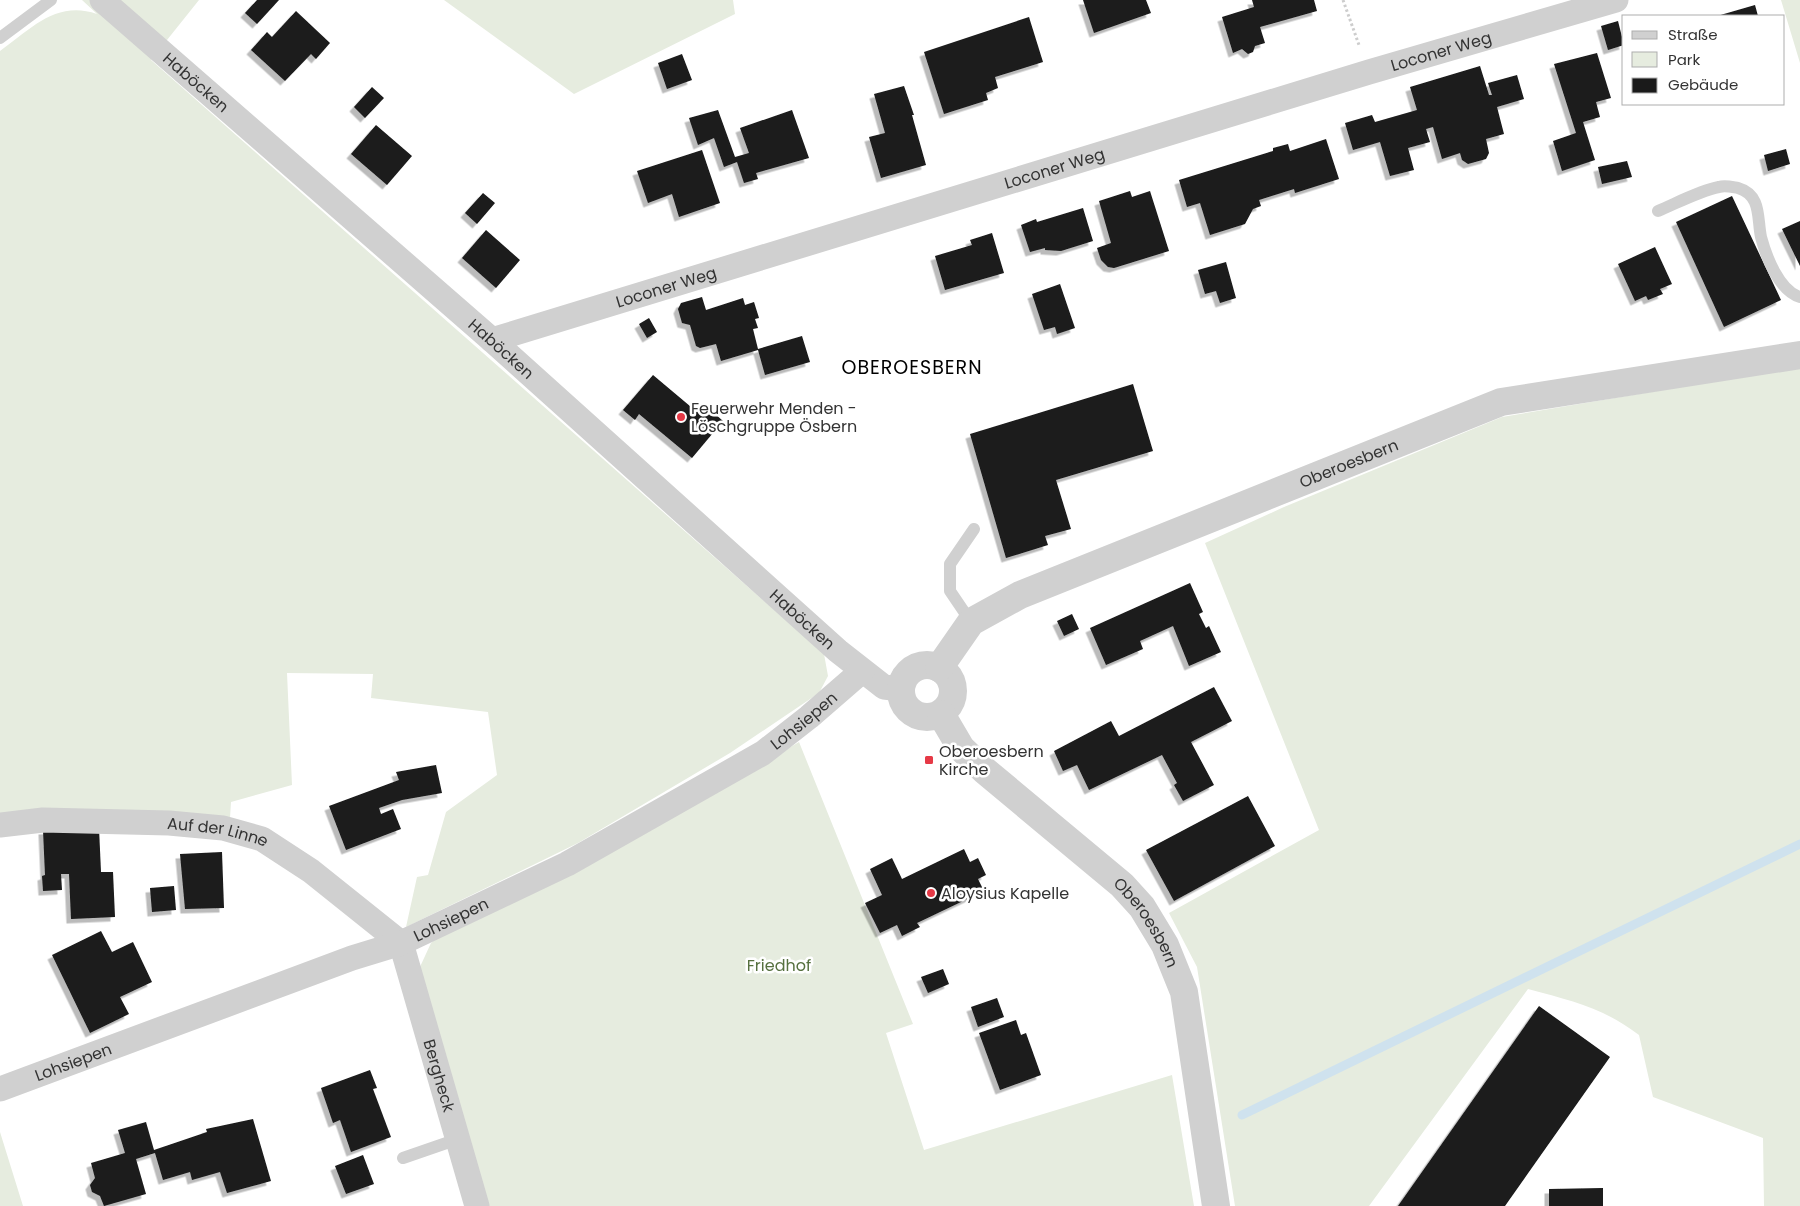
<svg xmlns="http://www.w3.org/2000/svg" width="1800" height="1206" viewBox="0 0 1800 1206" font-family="Poppins,sans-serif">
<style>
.green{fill:#e6ecdf}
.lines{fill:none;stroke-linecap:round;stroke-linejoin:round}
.stream{stroke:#cfe2ee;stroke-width:9}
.building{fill:#1a1a1a;filter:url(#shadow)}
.path{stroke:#cdcdcd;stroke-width:3;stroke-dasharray:2.5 2.5;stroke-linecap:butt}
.service{stroke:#d0d0d0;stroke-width:12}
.minor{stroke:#d0d0d0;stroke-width:25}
.tertiary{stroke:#d0d0d0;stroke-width:28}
.poi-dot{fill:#e63946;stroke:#fff;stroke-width:2}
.labels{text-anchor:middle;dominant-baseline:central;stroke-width:5;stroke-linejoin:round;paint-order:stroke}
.street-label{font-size:16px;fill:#333;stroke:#fff}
.poi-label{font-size:16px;fill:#333;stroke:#fff;text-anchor:start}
.park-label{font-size:16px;fill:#56703f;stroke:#fff}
.quarter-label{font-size:19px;letter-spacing:1px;fill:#000;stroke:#fff}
</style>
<defs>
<filter id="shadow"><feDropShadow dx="-4.5" dy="4.5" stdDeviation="0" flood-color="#0004"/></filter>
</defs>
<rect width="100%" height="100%" fill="#fff"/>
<!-- green -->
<path class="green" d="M 82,0 L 199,0 L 151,60 L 824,654 L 828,676 L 819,693 L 730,753 L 578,843 L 406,927 L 417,877 L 428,875 L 446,812 L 497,775 L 488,712 L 371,698 L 373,674 L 287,673 L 292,785 L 231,802 L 230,818 L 0,813 L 0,51 C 31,29 56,0 97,14 Z
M 444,0 L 733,0 L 735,14 L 574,94 Z
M 1781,0 L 1800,0 L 1800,63 Z
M 1800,367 L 1800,1206 L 1764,1206 L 1763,1138 L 1653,1097 L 1639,1035 C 1602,1007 1572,1001 1528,989 L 1369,1206 L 1235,1206 L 1197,967 L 1169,913 L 1319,830 L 1205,543 L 1284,507 L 1502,417 Z
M 799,742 L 913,1024 L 886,1033 L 924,1150 L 1172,1075 L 1194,1206 L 489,1206 L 419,969 L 431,943 L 441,934 L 625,844 Z
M 0,1132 L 23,1206 L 0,1206 Z"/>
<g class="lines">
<!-- stream -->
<path class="stream" d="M 1242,1115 L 1800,844"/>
</g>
<!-- building -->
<path class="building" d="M 257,0 L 279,0 L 257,24 L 245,13 Z
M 1083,0 L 1146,0 L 1151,13 L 1094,33 Z
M 1252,0 L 1314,0 L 1317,11 L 1260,27 L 1265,43 L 1255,46 L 1253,52 L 1248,54 L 1242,49 L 1233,53 L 1222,17 L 1254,7 Z
M 1755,5 L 1758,16 L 1717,16 Z
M 296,11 L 330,43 L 316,59 L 311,54 L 285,81 L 251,50 L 267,32 L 272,37 Z
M 1029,17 L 1043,62 L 995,77 L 998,88 L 986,93 L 988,100 L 944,114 L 924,52 Z
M 1618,21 L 1624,45 L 1608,50 L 1601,26 Z
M 1597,53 L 1611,98 L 1596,102 L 1600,117 L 1583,122 L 1595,160 L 1562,171 L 1553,141 L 1576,133 L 1554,64 Z
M 682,54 L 692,80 L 667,89 L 658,63 Z
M 1480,66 L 1489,95 L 1492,95 L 1488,83 L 1517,75 L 1524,99 L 1497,107 L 1504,134 L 1486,139 L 1489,153 L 1486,159 L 1468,164 L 1462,160 L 1460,153 L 1442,159 L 1433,127 L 1426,129 L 1430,142 L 1408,148 L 1414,170 L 1390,176 L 1380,142 L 1353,150 L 1345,123 L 1372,115 L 1375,122 L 1417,110 L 1410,87 Z
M 904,86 L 914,115 L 912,115 L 926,165 L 881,178 L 869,137 L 885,133 L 874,94 Z
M 372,87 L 384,98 L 365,118 L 354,107 Z
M 718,110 L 735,157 L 749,153 L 740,128 L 792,110 L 809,158 L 756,173 L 758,179 L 744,183 L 737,162 L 724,167 L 714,138 L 698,145 L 689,118 Z
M 376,125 L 412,156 L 387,185 L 351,154 Z
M 1326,139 L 1339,179 L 1295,193 L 1294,189 L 1259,200 L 1261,206 L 1253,209 L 1245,224 L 1210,235 L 1200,203 L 1187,207 L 1179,180 L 1273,151 L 1273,148 L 1288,144 L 1290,151 Z
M 1786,149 L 1790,164 L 1768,171 L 1764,155 Z
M 702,150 L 720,203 L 679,217 L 672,194 L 648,203 L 637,171 Z
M 1627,161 L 1632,177 L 1602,184 L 1598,167 Z
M 1130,191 L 1132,197 L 1150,191 L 1169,251 L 1114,268 L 1108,267 L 1101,260 L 1097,248 L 1111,243 L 1099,201 Z
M 483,193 L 495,203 L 477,224 L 465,213 Z
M 1732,196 L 1781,300 L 1724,327 L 1676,222 Z
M 1083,208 L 1093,241 L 1061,251 L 1045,250 L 1045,248 L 1030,252 L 1021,225 L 1036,219 L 1037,222 Z
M 1800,221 L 1800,266 L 1782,229 Z
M 486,230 L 520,260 L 496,288 L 462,258 Z
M 992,233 L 1004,273 L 945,290 L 935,256 L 972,245 L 970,240 Z
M 1655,247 L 1672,284 L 1660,289 L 1663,294 L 1648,300 L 1646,296 L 1635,301 L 1618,264 Z
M 1226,262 L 1236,298 L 1220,303 L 1216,291 L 1205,294 L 1198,270 Z
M 1060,284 L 1075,328 L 1057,334 L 1055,327 L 1044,330 L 1032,294 Z
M 702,297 L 706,310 L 743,298 L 745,305 L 754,302 L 759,318 L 755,319 L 758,328 L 753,329 L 758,349 L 802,336 L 810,362 L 765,375 L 758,350 L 721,361 L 716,344 L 700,348 L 696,346 L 690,325 L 682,323 L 678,309 L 681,303 Z
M 649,318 L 657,332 L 647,338 L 639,324 Z
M 653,375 L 697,412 L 704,404 L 723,421 L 692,458 L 639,414 L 635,420 L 623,410 Z
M 1133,384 L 1153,451 L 1056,480 L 1071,529 L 1045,536 L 1048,545 L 1006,558 L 970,434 Z
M 1190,583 L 1203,612 L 1199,614 L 1206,628 L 1209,626 L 1221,652 L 1189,666 L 1173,626 L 1140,641 L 1143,649 L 1106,665 L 1090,628 Z
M 1072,614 L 1079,629 L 1064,636 L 1057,621 Z
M 1214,687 L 1232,721 L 1191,742 L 1214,785 L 1183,801 L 1174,785 L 1177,783 L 1162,755 L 1089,790 L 1077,765 L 1063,771 L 1054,751 L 1111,721 L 1119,736 Z
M 436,765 L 442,793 L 402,800 L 379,808 L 381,814 L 393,809 L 401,829 L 346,850 L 329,806 L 399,780 L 396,772 Z
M 1248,796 L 1275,846 L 1174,901 L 1146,850 Z
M 99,828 L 101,872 L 113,872 L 115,917 L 71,919 L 69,874 L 61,874 L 62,890 L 43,891 L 42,876 L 45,875 L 43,830 Z
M 964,849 L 970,862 L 978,858 L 986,875 L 978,879 L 984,891 L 917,923 L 920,927 L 902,936 L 897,925 L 880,933 L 865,903 L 882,895 L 870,869 L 892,858 L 902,879 Z
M 222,852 L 224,908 L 185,909 L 180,854 Z
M 174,886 L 176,910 L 152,912 L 150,888 Z
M 101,931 L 112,952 L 133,942 L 152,982 L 120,997 L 129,1014 L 90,1033 L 52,955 Z
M 943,969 L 949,984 L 928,993 L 921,977 Z
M 997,998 L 1004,1017 L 978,1027 L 971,1007 Z
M 1539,1006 L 1610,1057 L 1505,1206 L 1398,1206 Z
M 1016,1020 L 1021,1035 L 1026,1033 L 1041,1075 L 1000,1090 L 979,1033 Z
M 370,1070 L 377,1088 L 373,1089 L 391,1137 L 351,1152 L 340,1120 L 333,1123 L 321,1088 Z
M 253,1119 L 271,1181 L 227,1193 L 220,1172 L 192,1180 L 190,1172 L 163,1180 L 155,1153 L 136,1159 L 146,1194 L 104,1206 L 100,1196 L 92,1192 L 90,1185 L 95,1178 L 91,1163 L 125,1153 L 118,1130 L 146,1122 L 154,1150 L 207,1132 L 206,1129 Z
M 363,1155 L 374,1184 L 346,1194 L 335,1166 Z
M 1603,1188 L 1603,1206 L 1549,1206 L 1549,1189 Z"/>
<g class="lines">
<!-- path -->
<path class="path" d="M 1343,0 L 1359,45"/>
<!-- service -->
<path class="service" d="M 0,38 L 51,0
M 1658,211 C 1677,203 1699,191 1719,187 C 1725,185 1732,187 1738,188 C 1762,195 1757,219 1761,237 C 1766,256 1779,291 1800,297
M 971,622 L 950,591 L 950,564 L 974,529
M 403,1158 L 458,1139"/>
<!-- minor -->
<g class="minor">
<path id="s1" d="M 102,0 L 492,340 L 838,651 L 884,687 L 901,689"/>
<path id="s2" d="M 492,340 L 1369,72 L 1616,0"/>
<path id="s3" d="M 0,825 L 43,820 L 169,823 L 223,828 L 262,839 L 311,871 L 401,943"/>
<path id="s4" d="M 401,943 L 477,1206"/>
<path id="s5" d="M 0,1089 L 352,958 L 401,943 L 567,864 L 763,753 L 809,717 L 862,671"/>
</g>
<!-- tertiary -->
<g class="tertiary">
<circle cx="927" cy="691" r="26"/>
<path id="s6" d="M 939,668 L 971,622 L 1020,595 L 1501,402 L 1800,355"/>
<path id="s7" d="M 941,714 L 961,748 L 984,770 L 1122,885 L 1142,907 L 1165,945 L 1184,992 L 1216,1206"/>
</g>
</g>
<!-- markers -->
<g class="poi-dot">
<circle cx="681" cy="417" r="5"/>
<rect x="924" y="755" width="10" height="10" rx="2.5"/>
<circle cx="931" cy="893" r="5"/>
</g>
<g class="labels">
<!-- street labels -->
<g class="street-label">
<text stroke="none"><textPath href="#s2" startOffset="992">Loconer Weg</textPath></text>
<text stroke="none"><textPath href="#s1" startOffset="125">Haböcken</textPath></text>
<text stroke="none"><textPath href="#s2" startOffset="588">Loconer Weg</textPath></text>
<text stroke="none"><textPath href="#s2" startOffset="182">Loconer Weg</textPath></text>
<text stroke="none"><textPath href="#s1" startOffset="530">Haböcken</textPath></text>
<text stroke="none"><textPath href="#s6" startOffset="466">Oberoesbern</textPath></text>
<text stroke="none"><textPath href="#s1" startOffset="935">Haböcken</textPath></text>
<text stroke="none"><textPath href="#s5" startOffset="888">Lohsiepen</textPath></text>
<text stroke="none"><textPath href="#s3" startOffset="219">Auf der Linne</textPath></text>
<text stroke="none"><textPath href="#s5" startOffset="482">Lohsiepen</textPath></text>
<text stroke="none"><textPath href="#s7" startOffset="296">Oberoesbern</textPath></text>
<text stroke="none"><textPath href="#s5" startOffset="78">Lohsiepen</textPath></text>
<text stroke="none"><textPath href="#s4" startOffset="138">Bergheck</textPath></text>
</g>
<!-- poi labels -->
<g class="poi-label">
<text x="691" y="408">Feuerwehr Menden -<tspan x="691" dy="18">Löschgruppe Ösbern</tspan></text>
<text x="939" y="751">Oberoesbern<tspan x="939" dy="18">Kirche</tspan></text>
<text x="941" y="893">Aloysius Kapelle</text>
</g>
<!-- park labels -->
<g class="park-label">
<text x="779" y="965">Friedhof</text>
</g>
<!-- quarter labels -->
<g class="quarter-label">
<text x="912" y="367">OBEROESBERN</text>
</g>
</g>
<!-- legend -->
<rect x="1622" y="15" width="162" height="90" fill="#ffffff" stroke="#adadad"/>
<rect x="1632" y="31" width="25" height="8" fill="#d0d0d0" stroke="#adadad"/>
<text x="1668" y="40" font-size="15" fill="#333333">Straße</text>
<rect x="1632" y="52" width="25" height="15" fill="#e6ecdf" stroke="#adadad"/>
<text x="1668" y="65" font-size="15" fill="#333333">Park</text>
<rect x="1632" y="78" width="25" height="15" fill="#1a1a1a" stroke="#adadad"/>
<text x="1668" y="90" font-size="15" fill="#333333">Gebäude</text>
</svg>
